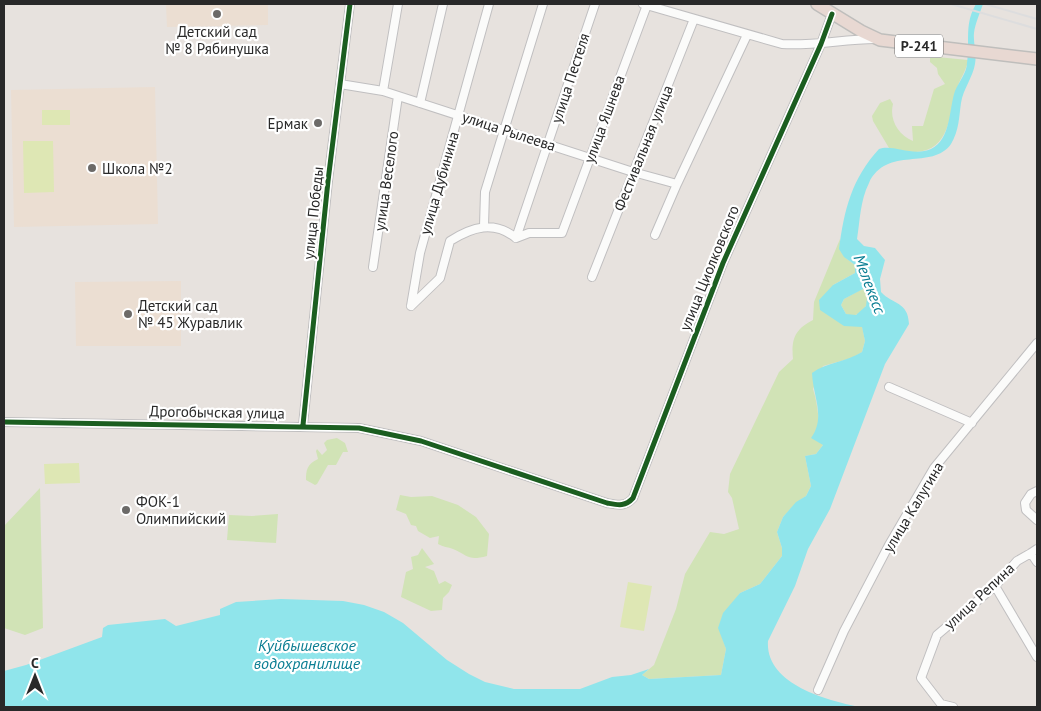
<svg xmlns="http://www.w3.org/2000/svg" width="1041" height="711" viewBox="0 0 1041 711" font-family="'PT Sans',sans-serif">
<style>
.education{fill:#ebded2}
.green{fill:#d1e3b6}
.pitch{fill:#dee7b4}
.water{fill:#90e5eb;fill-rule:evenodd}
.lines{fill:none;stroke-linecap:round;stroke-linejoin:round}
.minor-casing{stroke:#c0bfc0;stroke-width:10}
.highway-casing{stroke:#bfbebc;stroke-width:14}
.minor{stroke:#fbfbfa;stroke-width:8}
.highway{stroke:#e8d8d2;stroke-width:11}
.rail{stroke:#ddddde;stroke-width:2}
.cycleway-casing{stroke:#fff;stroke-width:8}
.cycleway{stroke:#1b5e20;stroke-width:5}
.poi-dot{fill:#6c6a68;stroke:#fff;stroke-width:2}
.labels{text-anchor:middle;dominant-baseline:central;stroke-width:4.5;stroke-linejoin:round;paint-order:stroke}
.shield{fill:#fff;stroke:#696969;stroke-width:1}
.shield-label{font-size:14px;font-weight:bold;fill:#292929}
.poi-label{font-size:15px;fill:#292929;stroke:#fff;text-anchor:start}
.street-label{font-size:15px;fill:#292929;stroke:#fff}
.water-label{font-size:16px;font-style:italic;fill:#0b7e93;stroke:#fff}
</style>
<rect width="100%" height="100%" fill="#e7e2de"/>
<!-- education -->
<path class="education" d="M 166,4 L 268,4 L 268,25 L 167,27 Z
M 155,87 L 158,224 L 14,227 L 11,90 Z
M 181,281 L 181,346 L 76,346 L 75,282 Z"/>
<!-- green -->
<path class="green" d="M 937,57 L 968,60 C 967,70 959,80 957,89 C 949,115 950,150 916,152 C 907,152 897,151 889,148 L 873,121 L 872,116 L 880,103 L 890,99 L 893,104 C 889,119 898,135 913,141 L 912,126 L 923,126 L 934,89 L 945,84 L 938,74 L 937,68 L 930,62 L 930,58 Z
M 840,239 C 839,253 844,257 855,265 L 855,273 L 833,285 L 844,326 L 862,326 L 865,341 L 862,352 L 852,358 L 823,366 L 813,389 C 819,407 818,426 823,445 L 816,454 L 805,456 L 811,486 L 806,496 L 796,503 L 783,517 L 777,532 L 782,548 L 782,556 L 760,584 L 740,593 L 719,628 L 726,649 L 721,675 L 649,679 L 642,675 L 654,665 L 676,609 L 685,574 L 710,532 L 724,534 L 739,529 L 732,498 L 728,492 L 730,474 L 779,372 L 793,359 C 791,339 795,329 813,320 L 814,302 Z
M 862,289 L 868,290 C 870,303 865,312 853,316 L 846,314 L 841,305 L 844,299 Z
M 337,438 L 345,443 L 348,452 L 343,452 L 336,465 L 328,465 L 317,484 L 315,485 L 306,480 C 306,470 307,464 318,459 L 316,451 L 317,449 L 322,455 L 327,450 L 324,443 L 327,440 Z
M 40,488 L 43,628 L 25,635 L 4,628 L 4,526 Z
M 400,495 L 411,497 L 432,496 L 458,505 L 476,517 L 489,534 L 487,556 C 468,561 469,556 453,549 C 448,547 443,547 438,544 L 439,536 L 430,538 L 418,531 L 416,526 L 411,525 L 406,514 L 396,510 Z
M 278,514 L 276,543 L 227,540 L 229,515 L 252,516 Z
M 422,548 L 434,564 L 425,567 L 434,571 L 439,584 L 445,581 L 452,585 L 449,592 L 443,598 L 442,610 L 431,611 L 401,597 L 406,572 L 413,569 L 411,557 L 418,555 Z"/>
<!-- pitch -->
<path class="pitch" d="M 42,110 L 70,110 L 70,125 L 42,125 Z
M 23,141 L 53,141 L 54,192 L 24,193 Z
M 79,463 L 80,483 L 45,484 L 44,464 Z
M 628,582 L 652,586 L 644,631 L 620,627 Z"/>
<!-- water -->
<path class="water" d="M 976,4 L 983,4 C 980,13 975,24 974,33 C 973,43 977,53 975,64 C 973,77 963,89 961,103 C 959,117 959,131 951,144 C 932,171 887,145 869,183 C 860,201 860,221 857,239 L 864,246 L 875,248 L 885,260 L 880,279 L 881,292 C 893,305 908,301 909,324 L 885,364 L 830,509 L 808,549 L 795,586 L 768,641 C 765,684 826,700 859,707 L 4,707 L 4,671 L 26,665 L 102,637 L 103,628 L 108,625 L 165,619 L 176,626 L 220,615 L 220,609 L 236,602 L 281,599 L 343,601 L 364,605 L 384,612 L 403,623 L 447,660 L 469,674 L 485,682 L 514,689 L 580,689 L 612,677 L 631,675 L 649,669 L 642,675 L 649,679 L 721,675 L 726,649 L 718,628 L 723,613 L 740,593 L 760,584 L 782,556 L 782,548 L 777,532 L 783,517 L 796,502 L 806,496 L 811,486 L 805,456 L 816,454 L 823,445 L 811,438 C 826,417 813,397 812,373 C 827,362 846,362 862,352 L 865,341 L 862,327 L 844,326 L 820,310 L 819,300 L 833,285 L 855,273 L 855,265 L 844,257 L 839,249 C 844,210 852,178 879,149 C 893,144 913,157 931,149 C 951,140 949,108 955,91 C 959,82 967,72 967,63 C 970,41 964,24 976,4 ZM 863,289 L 868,290 L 866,306 L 856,315 L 846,314 L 841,305 L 844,299 Z"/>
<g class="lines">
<!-- minor casing -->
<g class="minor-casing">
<path id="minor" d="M 643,4 L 782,44 C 814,46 844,39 875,39
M 340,84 L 383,91 L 633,172 L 677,184
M 383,91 L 398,4
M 420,103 L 443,4
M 484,226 L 485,192 L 543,4
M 655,235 L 677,184 L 747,35
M 516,238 L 529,233 L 562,233 L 647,5
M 516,238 L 595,4
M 373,267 L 398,96
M 592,277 L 694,19
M 411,306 L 420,253 L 489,4
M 411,306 L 440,278 L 450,241 C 472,227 494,220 516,238
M 889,387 L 972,423
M 4,422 L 359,428 L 421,441 L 607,503 C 618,505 625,507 633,498 L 723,263 L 821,44 L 832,14
M 303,425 L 328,181 L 350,4
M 1037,491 L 1031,494 L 1025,503 L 1026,510 L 1037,520
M 1037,549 L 1031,553 L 1037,562
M 995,586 L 1037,657
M 818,690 L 844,631 L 889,545 L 934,468 L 1037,343
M 953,707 L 941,704 L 921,678 L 937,635 L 995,586 L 1017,561 L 1031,553"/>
</g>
<!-- highway casing -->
<g class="highway-casing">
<path id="highway" d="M 817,4 L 861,31 L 880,40 L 1037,59"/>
</g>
<!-- minor -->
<use href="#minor" class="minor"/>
<!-- highway -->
<use href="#highway" class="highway"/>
<!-- rail -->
<path class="rail" d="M 951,4 L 1037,29
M 985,4 L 1037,19"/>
<!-- cycleway casing -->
<g class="cycleway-casing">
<path id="cycleway" d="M 4,422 L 359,428 L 421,441 L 607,503 C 618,505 625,507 633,498 L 723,263 L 821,44 L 832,14
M 303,425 L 328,181 L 350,4"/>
</g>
<!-- cycleway -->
<use href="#cycleway" class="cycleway"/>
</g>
<!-- markers -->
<g class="poi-dot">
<circle cx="217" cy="14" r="5"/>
<circle cx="318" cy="123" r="5"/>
<circle cx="92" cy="168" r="5"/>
<circle cx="128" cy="314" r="5"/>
<circle cx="126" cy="510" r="5"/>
</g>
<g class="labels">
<!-- shield labels -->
<rect class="shield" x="895" y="34.5" width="48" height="23" rx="4"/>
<g class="shield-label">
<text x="919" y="46">Р-241</text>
</g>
<!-- poi labels -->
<g class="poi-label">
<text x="217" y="31" text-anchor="middle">Детский сад<tspan x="217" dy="17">№ 8 Рябинушка</tspan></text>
<text x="308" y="123" text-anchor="end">Ермак</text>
<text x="102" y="168">Школа №2</text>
<text x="138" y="305">Детский сад<tspan x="138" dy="17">№ 45 Журавлик</tspan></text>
<text x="136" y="501">ФОК-1<tspan x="136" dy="17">Олимпийский</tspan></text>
</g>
<!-- street labels -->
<g class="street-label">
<text transform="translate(570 78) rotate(-72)">улица Пестеля</text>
<text transform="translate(604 119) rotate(-70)">улица Яшнева</text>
<text transform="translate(509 131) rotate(18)">улица Рылеева</text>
<text transform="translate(643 148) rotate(-68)">Фестивальная улица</text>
<text transform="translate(386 181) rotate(-82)">улица Веселого</text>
<text transform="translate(439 183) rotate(-74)">улица Дубинина</text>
<text transform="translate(313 213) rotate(-84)">улица Победы</text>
<text transform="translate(709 268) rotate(-68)">улица Циолковского</text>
<text transform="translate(217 412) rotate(1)">Дрогобычская улица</text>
<text transform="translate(913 507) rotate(-59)">улица Калугина</text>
<text transform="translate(979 596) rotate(-43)">улица Репина</text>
</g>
<!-- water labels -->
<g class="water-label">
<text transform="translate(870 284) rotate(69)">Мелекесс</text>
<text x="307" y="645">Куйбышевское<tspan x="307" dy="18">водохранилище</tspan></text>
</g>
</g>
<!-- border -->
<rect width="1041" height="711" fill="none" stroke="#292929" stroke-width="10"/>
<!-- north arrow -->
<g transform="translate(35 676)" stroke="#ffffff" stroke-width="4" paint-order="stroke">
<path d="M0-4L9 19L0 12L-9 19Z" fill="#292929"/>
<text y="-8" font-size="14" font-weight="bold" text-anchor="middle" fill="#292929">С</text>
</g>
</svg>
